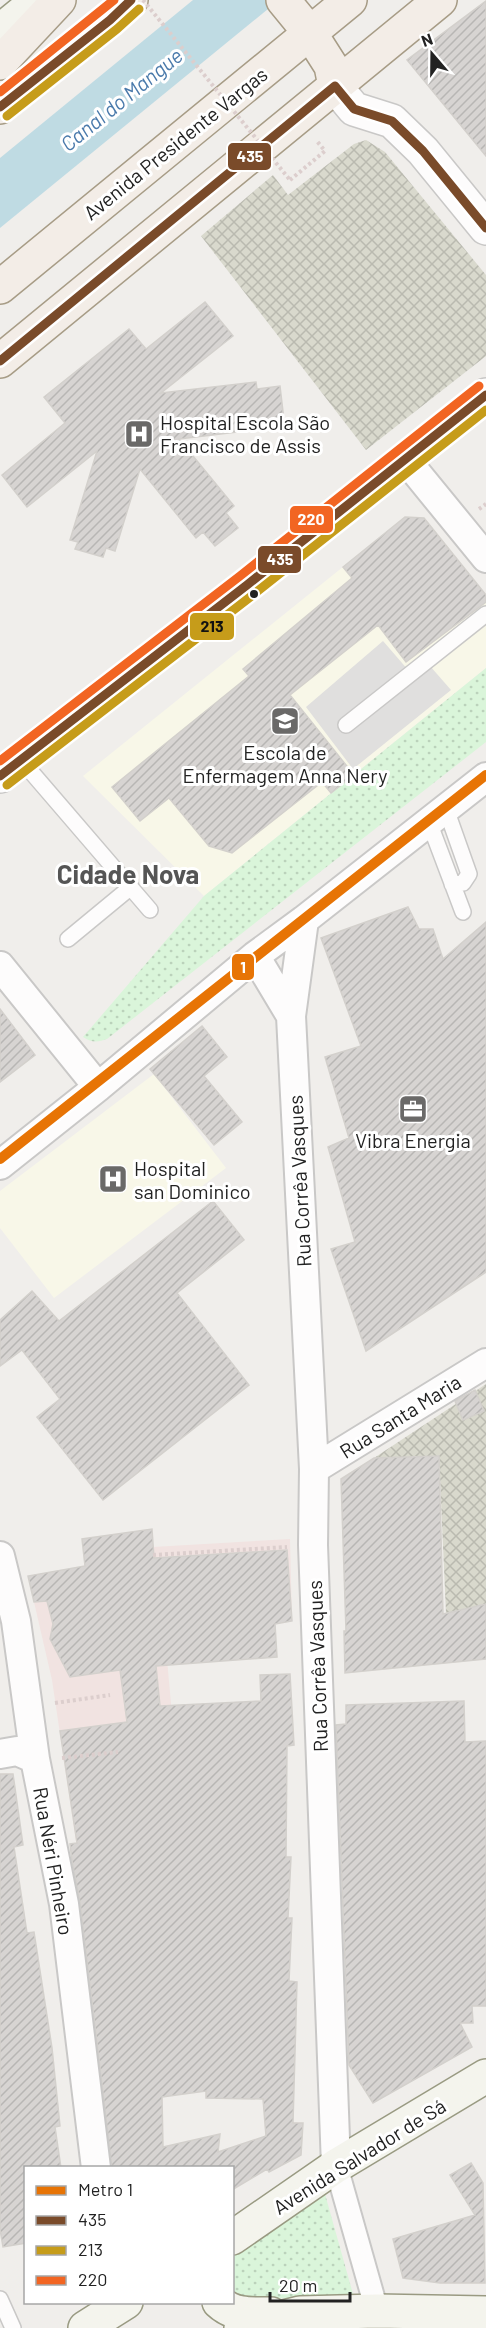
<svg xmlns="http://www.w3.org/2000/svg" width="486" height="2328" viewBox="0 0 486 2328" font-family="Barlow,sans-serif">
<style>
.commercial{fill:#f1e3e1}
.education{fill:#f8f7e8}
.construction{fill:url(#construction-cross-hatch)}
.park{fill:url(#park-dots)}
.parking{fill:#e0dfde}
.water{fill:#bfdbe3}
.building{fill:url(#building-hatch);stroke:#d3d0cc;stroke-width:1.5;fill-rule:evenodd}
.lines{fill:none;stroke-linecap:round;stroke-linejoin:round}
.service-casing{stroke:#c9c8c7;stroke-width:18}
.pedestrian-casing{stroke:#c9c8c7;stroke-width:26}
.minor-casing{stroke:#c9c8c7;stroke-width:32}
.tertiary-casing{stroke:#c9c8c7;stroke-width:36}
.secondary-casing{stroke:#999a82;stroke-width:36}
.primary-casing{stroke:#a79c86;stroke-width:36}
.path{stroke:#dccecd;stroke-width:4;stroke-dasharray:3 3;stroke-linecap:butt}
.service{stroke:#fdfcfc;stroke-width:15}
.pedestrian{stroke:#fdfcfc;stroke-width:22}
.minor{stroke:#fdfcfc;stroke-width:28}
.tertiary{stroke:#fdfcfc;stroke-width:33}
.secondary{stroke:#f4f4ed;stroke-width:33}
.primary{stroke:#f3ede7;stroke-width:33}
.path-bridge{stroke:#dccecd;stroke-width:4;stroke-dasharray:3 3;stroke-linecap:butt}
.bus-1-casing{stroke:#fff;stroke-width:14}
.bus-2-casing{stroke:#fff;stroke-width:14}
.bus-3-casing{stroke:#fff;stroke-width:14}
.bus-1{stroke:#7a4b2a;stroke-width:9}
.bus-2{stroke:#c69c1a;stroke-width:9}
.bus-3{stroke:#f26522;stroke-width:9}
.metro-1-casing{stroke:#fff;stroke-width:15}
.metro-1{stroke:#e77405;stroke-width:10}
.bus-dot{fill:#222;stroke:#fff;stroke-width:2}
.labels{text-anchor:middle;dominant-baseline:central;stroke-width:6;stroke-linejoin:round;paint-order:stroke}
.street-label{font-size:20px;fill:#222;stroke:#fff}
.poi-label{font-size:20px;fill:#222;stroke:#fff;text-anchor:start}
.water-label{font-size:21px;font-style:italic;fill:#4a7aab;stroke:#fff}
.district-label{font-size:26px;font-weight:bold;fill:#555;stroke:#fff}
.line-badge{stroke:#fff;stroke-width:2}
.badge-label{font-size:16px;text-anchor:middle;font-weight:bold;fill:#fff}
.pale-badge-label{font-size:16px;text-anchor:middle;font-weight:bold;fill:#111}
</style>
<defs>
<pattern id="construction-cross-hatch" width="8" height="8" patternUnits="userSpaceOnUse" patternTransform="scale(1.5)"><rect width="8" height="8" fill="#d9d9cd"/><path d="M0 0l8 8M0 8l8-8" fill="none" stroke="#babab0"/></pattern>
<pattern id="park-dots" width="8" height="8" patternUnits="userSpaceOnUse" patternTransform="scale(1.5)"><rect width="8" height="8" fill="#daf5da"/><path d="M2 2h.1M6 6h.1" fill="none" stroke="#bbd2bb" stroke-width="1.8" stroke-linecap="round"/></pattern>
<pattern id="building-hatch" width="6" height="6" patternUnits="userSpaceOnUse" patternTransform="scale(1.5)"><rect width="6" height="6" fill="#d7d4d2"/><path d="M-1 1l2-2M0 6l6-6M5 7l2-2" fill="none" stroke="#b8b6b4"/></pattern>
</defs>
<rect width="100%" height="100%" fill="#f0eeeb"/>
<!-- commercial -->
<path class="commercial" d="M 152,1529 L 150,1549 L 153,1547 L 290,1539 L 292,1621 L 275,1624 L 164,1627 L 182,1823 L 76,1841 L 52,1680 L 28,1576 L 85,1566 L 82,1539 Z"/>
<!-- education -->
<path class="education" d="M 405,517 L 424,518 L 486,595 L 486,668 L 204,896 L 83,776 Z
M 154,1074 L 226,1168 L 54,1298 L 0,1228 L 0,1191 Z"/>
<!-- construction -->
<path class="construction" d="M 366,140 L 385,152 L 486,275 L 486,356 L 366,450 L 201,236 L 273,175 L 288,195 L 354,144 Z
M 486,1384 L 486,1604 L 446,1613 L 439,1456 L 374,1458 Z"/>
<!-- park -->
<path class="park" d="M 486,668 L 486,742 L 107,1039 C 98,1042 92,1043 83,1037 L 204,896 Z
M 325,2194 L 353,2294 L 237,2301 L 233,2299 L 233,2255 Z"/>
<!-- parking -->
<path class="parking" d="M 383,641 L 415,678 L 430,666 L 451,690 L 353,769 L 306,707 Z"/>
<!-- water -->
<path class="water" d="M 193,0 L 279,0 L 0,228 L 0,158 Z"/>
<!-- building -->
<path class="building" d="M 486,1 L 486,156 L 407,60 Z
M 205,302 L 233,336 L 161,393 L 256,382 L 257,389 L 280,386 L 284,420 L 262,422 L 263,429 L 179,439 L 234,506 L 226,513 L 238,528 L 215,546 L 203,532 L 196,538 L 140,469 L 115,551 L 106,548 L 103,557 L 75,549 L 78,542 L 70,540 L 97,451 L 27,507 L 2,475 L 65,423 L 44,397 L 129,329 L 146,349 Z
M 405,517 L 424,518 L 486,595 L 486,602 L 406,662 L 378,625 L 290,695 L 354,775 L 331,793 L 322,782 L 232,853 L 209,846 L 169,798 L 140,821 L 112,787 L 249,676 L 243,669 L 352,578 L 343,567 Z
M 408,907 L 419,929 L 433,929 L 443,959 L 486,922 L 486,1272 L 366,1351 L 331,1249 L 355,1242 L 328,1147 L 349,1138 L 325,1057 L 361,1046 L 321,938 Z
M 0,1009 L 35,1055 L 0,1082 Z
M 202,1026 L 227,1057 L 204,1076 L 242,1122 L 214,1145 L 150,1069 Z
M 213,1201 L 244,1240 L 177,1293 L 249,1385 L 103,1500 L 37,1417 L 60,1399 L 22,1350 L 0,1366 L 0,1320 L 32,1291 L 59,1321 Z
M 475,1390 L 484,1411 L 463,1420 L 455,1401 Z
M 439,1456 L 443,1614 L 486,1604 L 486,1659 L 345,1673 L 344,1631 L 346,1631 L 341,1479 L 374,1458 Z
M 152,1529 L 154,1558 L 287,1550 L 292,1621 L 275,1624 L 277,1657 L 156,1666 L 160,1706 L 261,1701 L 260,1675 L 290,1674 L 294,1745 L 287,1746 L 286,1857 L 291,1857 L 288,1918 L 292,1918 L 289,1981 L 297,1982 L 293,2123 L 303,2123 L 301,2155 L 269,2172 L 267,2169 L 232,2190 L 232,2168 L 112,2168 L 80,1902 L 72,1861 L 70,1844 L 77,1843 L 60,1731 L 127,1722 L 120,1670 L 70,1677 L 50,1639 L 53,1624 L 47,1601 L 34,1602 L 28,1576 L 85,1566 L 82,1539 ZM 206,2091 L 206,2098 L 263,2099 L 266,2136 L 218,2152 L 220,2134 L 163,2147 L 162,2097 Z
M 464,1701 L 465,1742 L 486,1741 L 486,2006 L 472,2006 L 473,2023 L 460,2023 L 472,2047 L 373,2103 L 349,2065 L 336,1725 L 346,1724 L 346,1705 Z
M 0,1774 L 13,1774 L 23,1845 L 14,1847 L 27,1933 L 34,1932 L 52,2048 L 60,2126 L 55,2127 L 61,2168 L 26,2168 L 26,2243 L 3,2247 L 0,2229 Z
M 471,2163 L 483,2183 L 485,2283 L 440,2283 L 403,2278 L 393,2239 L 475,2215 L 450,2175 Z"/>
<g class="lines">
<!-- service casing -->
<g class="service-casing">
<path id="service" d="M 346,725 L 486,614
M 21,760 L 150,910
M 446,809 L 469,874 L 463,883 L 452,884
M 429,822 L 463,912
M 68,939 L 131,887
M 0,2299 L 13,2328"/>
</g>
<!-- pedestrian casing -->
<g class="pedestrian-casing">
<path id="pedestrian" d="M 336,2166 L 377,2311"/>
</g>
<!-- minor casing -->
<g class="minor-casing">
<path id="minor" d="M 406,460 L 486,558
M 255,956 L 291,1016 L 314,1469 L 313,1545 L 336,2166
M 0,966 L 98,1087
M 291,1016 L 304,920
M 0,1165 L 98,1087 L 255,956 L 304,920 L 486,777
M 314,1469 L 486,1363
M 0,1556 L 16,1621 L 35,1759 L 64,1904 L 96,2168
M 0,1754 L 17,1751 L 35,1759"/>
</g>
<!-- tertiary casing -->
<g class="tertiary-casing">
<path id="tertiary" d="M 335,86 L 354,109 L 392,121 L 423,151 L 486,228
M 0,776 L 247,585 L 486,395"/>
</g>
<!-- secondary casing -->
<g class="secondary-casing">
<path id="secondary" d="M 0,31 L 38,0
M 232,2238 L 336,2166 L 486,2076
M 219,2302 C 234,2316 252,2314 271,2314
M 85,2328 L 126,2302
M 241,2328 L 300,2313 L 377,2311 L 486,2313"/>
</g>
<!-- primary casing -->
<g class="primary-casing">
<path id="primary" d="M 283,0 L 310,33 L 331,66 L 335,86
M 0,63 L 59,0
M 0,107 L 110,20 L 131,0
M 0,287 L 350,0
M 0,361 L 440,0"/>
</g>
<!-- path -->
<path class="path" d="M 290,180 L 325,151 L 316,140
M 479,509 L 486,504
M 153,1555 L 287,1547
M 55,1703 L 110,1695
M 62,1758 L 118,1752"/>
<!-- service -->
<use href="#service" class="service"/>
<!-- pedestrian -->
<use href="#pedestrian" class="pedestrian"/>
<!-- minor -->
<use href="#minor" class="minor"/>
<!-- tertiary -->
<use href="#tertiary" class="tertiary"/>
<!-- secondary -->
<use href="#secondary" class="secondary"/>
<!-- primary -->
<use href="#primary" class="primary"/>
<!-- path-bridge -->
<path class="path-bridge" d="M 143,0 L 290,180"/>
<!-- bus-1 casing -->
<g class="bus-1-casing">
<path id="bus-1" d="M 0,107 L 110,20 L 131,0
M 0,361 L 335,86 L 354,109 L 392,121 L 423,151 L 486,228
M 0,776 L 247,585 L 486,395"/>
</g>
<!-- bus-2 casing -->
<g class="bus-2-casing">
<path id="bus-2" d="M 7,116 L 117,29 L 139,9
M 7,785 L 254,594 L 486,410"/>
</g>
<!-- bus-3 casing -->
<g class="bus-3-casing">
<path id="bus-3" d="M 0,92 L 114,0
M 0,761 L 240,576 L 479,386"/>
</g>
<!-- bus-1 -->
<use href="#bus-1" class="bus-1"/>
<!-- bus-2 -->
<use href="#bus-2" class="bus-2"/>
<!-- bus-3 -->
<use href="#bus-3" class="bus-3"/>
<!-- metro-1 casing -->
<g class="metro-1-casing">
<path id="metro-1" d="M 0,1159 L 486,775"/>
</g>
<!-- metro-1 -->
<use href="#metro-1" class="metro-1"/>
</g>
<!-- icons -->
<defs>
<g id="hospital-square" transform="scale(1.5)"><rect x="-9" y="-9" width="18" height="18" rx="4" fill="#6a6968" stroke="#fff"/><path d="M-5-5h3v3.5h4V-5h3V5h-3V1.5h-4V5h-3Z" fill="#fff"/></g>
<g id="university-square" transform="scale(1.5)"><rect x="-9" y="-9" width="18" height="18" rx="4" fill="#6a6968" stroke="#fff"/><path d="M0-5L7-2L0 1L-7-2ZM-4 1L0 2.5L4 1V4Q0 6-4 4Z" fill="#fff"/></g>
<g id="office-square" transform="scale(1.5)"><rect x="-9" y="-9" width="18" height="18" rx="4" fill="#6a6968" stroke="#fff"/><path d="M-6-3h4V-5.5h4V-3h4V5H-6ZM-1-4.5V-3h2v-1.5ZM-6 0V1H6V0Z" fill="#fff"/></g>
</defs>
<g fill-rule="evenodd">
<use href="#hospital-square" x="139" y="434"/>
<use href="#university-square" x="285" y="721"/>
<use href="#office-square" x="413" y="1109"/>
<use href="#hospital-square" x="113" y="1179"/>
</g>
<!-- markers -->
<circle class="bus-dot" cx="254" cy="594" r="5"/>
<g class="labels">
<!-- street labels -->
<g class="street-label">
<text transform="translate(175 143) rotate(-39)">Avenida Presidente Vargas</text>
<text transform="translate(299 1181) rotate(-93)">Rua Corrêa Vasques</text>
<text transform="translate(400 1416) rotate(-32)">Rua Santa Maria</text>
<text transform="translate(317 1666) rotate(-92)">Rua Corrêa Vasques</text>
<text transform="translate(54 1861) rotate(80)">Rua Néri Pinheiro</text>
<text transform="translate(359 2156) rotate(-32)">Avenida Salvador de Sá</text>
</g>
<!-- poi labels -->
<g class="poi-label">
<text x="160" y="422">Hospital Escola São<tspan x="160" dy="23">Francisco de Assis</tspan></text>
<text x="285" y="752" text-anchor="middle">Escola de<tspan x="285" dy="23">Enfermagem Anna Nery</tspan></text>
<text x="413" y="1140" text-anchor="middle">Vibra Energia</text>
<text x="134" y="1168">Hospital<tspan x="134" dy="23">san Dominico</tspan></text>
</g>
<!-- water labels -->
<g class="water-label">
<text transform="translate(121 99) rotate(-39)">Canal do Mangue</text>
</g>
<!-- district labels -->
<g class="district-label">
<text x="128" y="873">Cidade Nova</text>
</g>
</g>
<g class="line-badge">
<rect x="227" y="142" width="45" height="29" rx="6" fill="#7a4b2a"/>
<rect x="289" y="505" width="45" height="29" rx="6" fill="#f26522"/>
<rect x="257" y="545" width="45" height="29" rx="6" fill="#7a4b2a"/>
<rect x="189" y="612" width="46" height="29" rx="6" fill="#c69c1a"/>
<rect x="231" y="953" width="24" height="28" rx="6" fill="#e77405"/>
</g>
<g class="badge-label">
<text x="250" y="162">435</text>
<text x="311" y="525">220</text>
<text x="280" y="565">435</text>
<text x="243" y="973">1</text>
</g>
<g class="pale-badge-label">
<text x="212" y="632">213</text>
</g>
<!-- legend -->
<rect x="24" y="2166" width="210" height="138" fill="#ffffff" stroke="#a7a7a7" stroke-width="1.5"/>
<rect x="36" y="2186" width="30" height="9" fill="#e77405" stroke="#a7a7a7" stroke-width="1.5"/>
<text x="78" y="2196" font-size="18" fill="#222222">Metro 1</text>
<rect x="36" y="2216" width="30" height="9" fill="#7a4b2a" stroke="#a7a7a7" stroke-width="1.5"/>
<text x="78" y="2226" font-size="18" fill="#222222">435</text>
<rect x="36" y="2246" width="30" height="9" fill="#c69c1a" stroke="#a7a7a7" stroke-width="1.5"/>
<text x="78" y="2256" font-size="18" fill="#222222">213</text>
<rect x="36" y="2276" width="30" height="9" fill="#f26522" stroke="#a7a7a7" stroke-width="1.5"/>
<text x="78" y="2286" font-size="18" fill="#222222">220</text>
<!-- north arrow -->
<g transform="translate(432 54) rotate(340)" stroke="#ffffff" stroke-width="4.5" paint-order="stroke">
<path d="M0-4.5L10 22L0 15L-10 22Z" fill="#222222"/>
<text y="-9" font-size="16" font-weight="bold" text-anchor="middle" fill="#222222">N</text>
</g>
<!-- scale -->
<path d="M270 2292v9h80v-9" fill="none" stroke="#222222" stroke-width="3"/>
<text x="279" y="2292" font-size="18" fill="#222222" stroke="#ffffff" stroke-width="4.5" paint-order="stroke">20 m</text>
</svg>
